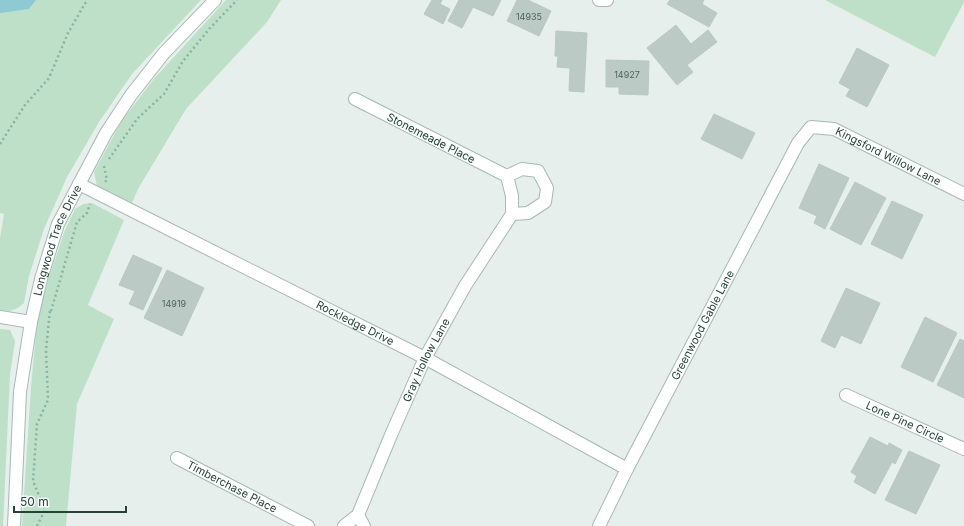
<svg xmlns="http://www.w3.org/2000/svg" width="964" height="526" viewBox="0 0 964 526" font-family="Inter,sans-serif">
<style>
.green{fill:#bfe0c8}
.water{fill:#8ec9d4}
.building{fill:#bbcac4;stroke:#b8c9c2}
.lines{fill:none;stroke-linecap:round;stroke-linejoin:round}
.street-casing{stroke:#a8b8b2;stroke-width:14}
.secondary-casing{stroke:#a4bbb3;stroke-width:14}
.path{stroke:#86b3a5;stroke-width:2.5;stroke-dasharray:2 3;stroke-linecap:butt}
.street{stroke:#fff;stroke-width:12}
.secondary{stroke:#fff;stroke-width:12}
.labels{text-anchor:middle;dominant-baseline:central;stroke-width:3;stroke-linejoin:round;paint-order:stroke}
.number-label{font-size:9px;fill:#4a645c}
.street-label{font-size:11px;fill:#24423a;stroke:#f7fbf9}
</style>
<rect width="100%" height="100%" fill="#e6efeb"/>
<!-- green -->
<path class="green" d="M 0,0 L 201,0 L 132,74 L 99,122 L 67,177 L 44,229 L 29,276 L 24,303 L 18,308 L 10,311 L 0,310 L 0,238 L 4,214 L 0,213 Z
M 226,0 L 281,0 L 267,22 L 186,109 L 138,189 L 132,203 L 97,186 L 94,172 L 121,122 L 153,80 Z
M 825,0 L 964,0 L 964,2 L 935,57 Z
M 92,203 L 124,220 L 88,305 L 114,319 L 77,404 L 66,526 L 22,526 L 31,387 L 37,323 L 48,280 L 65,230 L 75,209 L 83,204 Z
M 0,329 L 10,330 L 15,341 L 10,375 L 3,526 L 0,526 Z"/>
<!-- water -->
<path class="water" d="M 0,0 L 36,0 L 29,9 L 0,13 Z"/>
<!-- building -->
<path class="building" d="M 432,0 L 442,0 L 440,4 L 450,9 L 443,24 L 424,14 Z
M 459,0 L 501,0 L 493,16 L 473,7 L 462,28 L 448,21 Z
M 517,0 L 528,0 L 551,11 L 539,36 L 507,21 Z
M 670,0 L 704,0 L 702,4 L 717,13 L 709,27 L 667,4 Z
M 676,25 L 691,44 L 708,30 L 717,42 L 687,65 L 693,72 L 677,85 L 647,48 Z
M 556,31 L 587,33 L 584,92 L 569,91 L 570,68 L 557,67 L 558,56 L 555,56 Z
M 857,48 L 889,65 L 867,107 L 846,96 L 850,89 L 839,83 Z
M 606,60 L 649,61 L 648,95 L 619,94 L 619,87 L 606,87 Z
M 714,114 L 755,133 L 742,159 L 701,139 Z
M 819,164 L 849,178 L 825,229 L 814,223 L 817,216 L 799,208 Z
M 855,182 L 886,198 L 861,245 L 830,229 Z
M 892,201 L 923,215 L 902,259 L 871,244 Z
M 133,255 L 162,268 L 143,310 L 129,304 L 135,291 L 119,285 Z
M 167,270 L 204,288 L 182,336 L 144,318 Z
M 846,288 L 880,303 L 861,344 L 841,335 L 835,348 L 821,341 Z
M 925,317 L 957,333 L 933,382 L 901,367 Z
M 960,339 L 964,341 L 964,398 L 937,385 Z
M 870,437 L 888,446 L 889,443 L 902,450 L 895,464 L 892,462 L 875,494 L 854,482 L 857,476 L 851,472 Z
M 909,451 L 940,465 L 916,514 L 885,500 Z"/>
<g class="lines">
<!-- street casing -->
<g class="street-casing">
<g id="street">
<path d="M 599,0 L 607,0"/>
<path d="M 507,176 L 522,169 L 538,171 L 547,188 L 545,202 L 528,213 L 512,214"/>
<path id="s1" d="M 79,184 L 425,358 L 627,469"/>
<path d="M 0,317 L 31,322"/>
<path id="s2" d="M 846,395 L 964,449"/>
<path id="s3" d="M 177,458 L 308,526"/>
<path d="M 358,515 L 364,526"/>
<path id="s4" d="M 344,526 L 358,515 L 391,435 L 425,358 L 465,286 L 512,214 L 512,196 L 507,176 L 355,99"/>
<path id="s5" d="M 599,526 L 627,469 L 798,143 L 811,127 L 834,129 L 964,194"/>
</g>
</g>
<!-- secondary casing -->
<g class="secondary-casing">
<g id="secondary">
<path id="s6" d="M 14,526 L 20,392 L 31,322 L 41,279 L 58,224 L 106,133 L 131,95 L 164,53 L 215,0"/>
</g>
</g>
<!-- path -->
<path class="path" d="M 0,144 L 25,105 L 49,78 L 68,33 L 87,0
M 109,159 L 137,119 L 164,94 L 183,61 L 210,28 L 237,0
M 104,166 L 107,180 L 105,182
M 51,311 L 77,222 L 87,213 L 90,204
M 37,526 L 45,510 L 33,481 L 37,424 L 48,400 L 46,350 L 50,310"/>
<!-- street -->
<use href="#street" class="street"/>
<!-- secondary -->
<use href="#secondary" class="secondary"/>
</g>
<g class="labels">
<!-- number labels -->
<g class="number-label">
<text x="529" y="16">14935</text>
<text x="627" y="74">14927</text>
<text x="174" y="303">14919</text>
</g>
<!-- street labels -->
<g class="street-label">
<text transform="translate(431 138) rotate(27)">Stonemeade Place</text>
<text stroke="none"><textPath href="#s5" startOffset="536">Kingsford Willow Lane</textPath></text>
<text stroke="none"><textPath href="#s6" startOffset="291">Longwood Trace Drive</textPath></text>
<text stroke="none"><textPath href="#s1" startOffset="309">Rockledge Drive</textPath></text>
<text stroke="none"><textPath href="#s5" startOffset="226">Greenwood Gable Lane</textPath></text>
<text stroke="none"><textPath href="#s4" startOffset="187">Gray Hollow Lane</textPath></text>
<text stroke="none"><textPath href="#s2" startOffset="65">Lone Pine Circle</textPath></text>
<text stroke="none"><textPath href="#s3" startOffset="62">Timberchase Place</textPath></text>
</g>
</g>
<!-- scale -->
<path d="M14 506v6h112v-6" fill="none" stroke="#24423a" stroke-width="2"/>
<text x="20" y="506" font-size="12" fill="#24423a" stroke="#f7fbf9" stroke-width="3" paint-order="stroke">50 m</text>
</svg>
